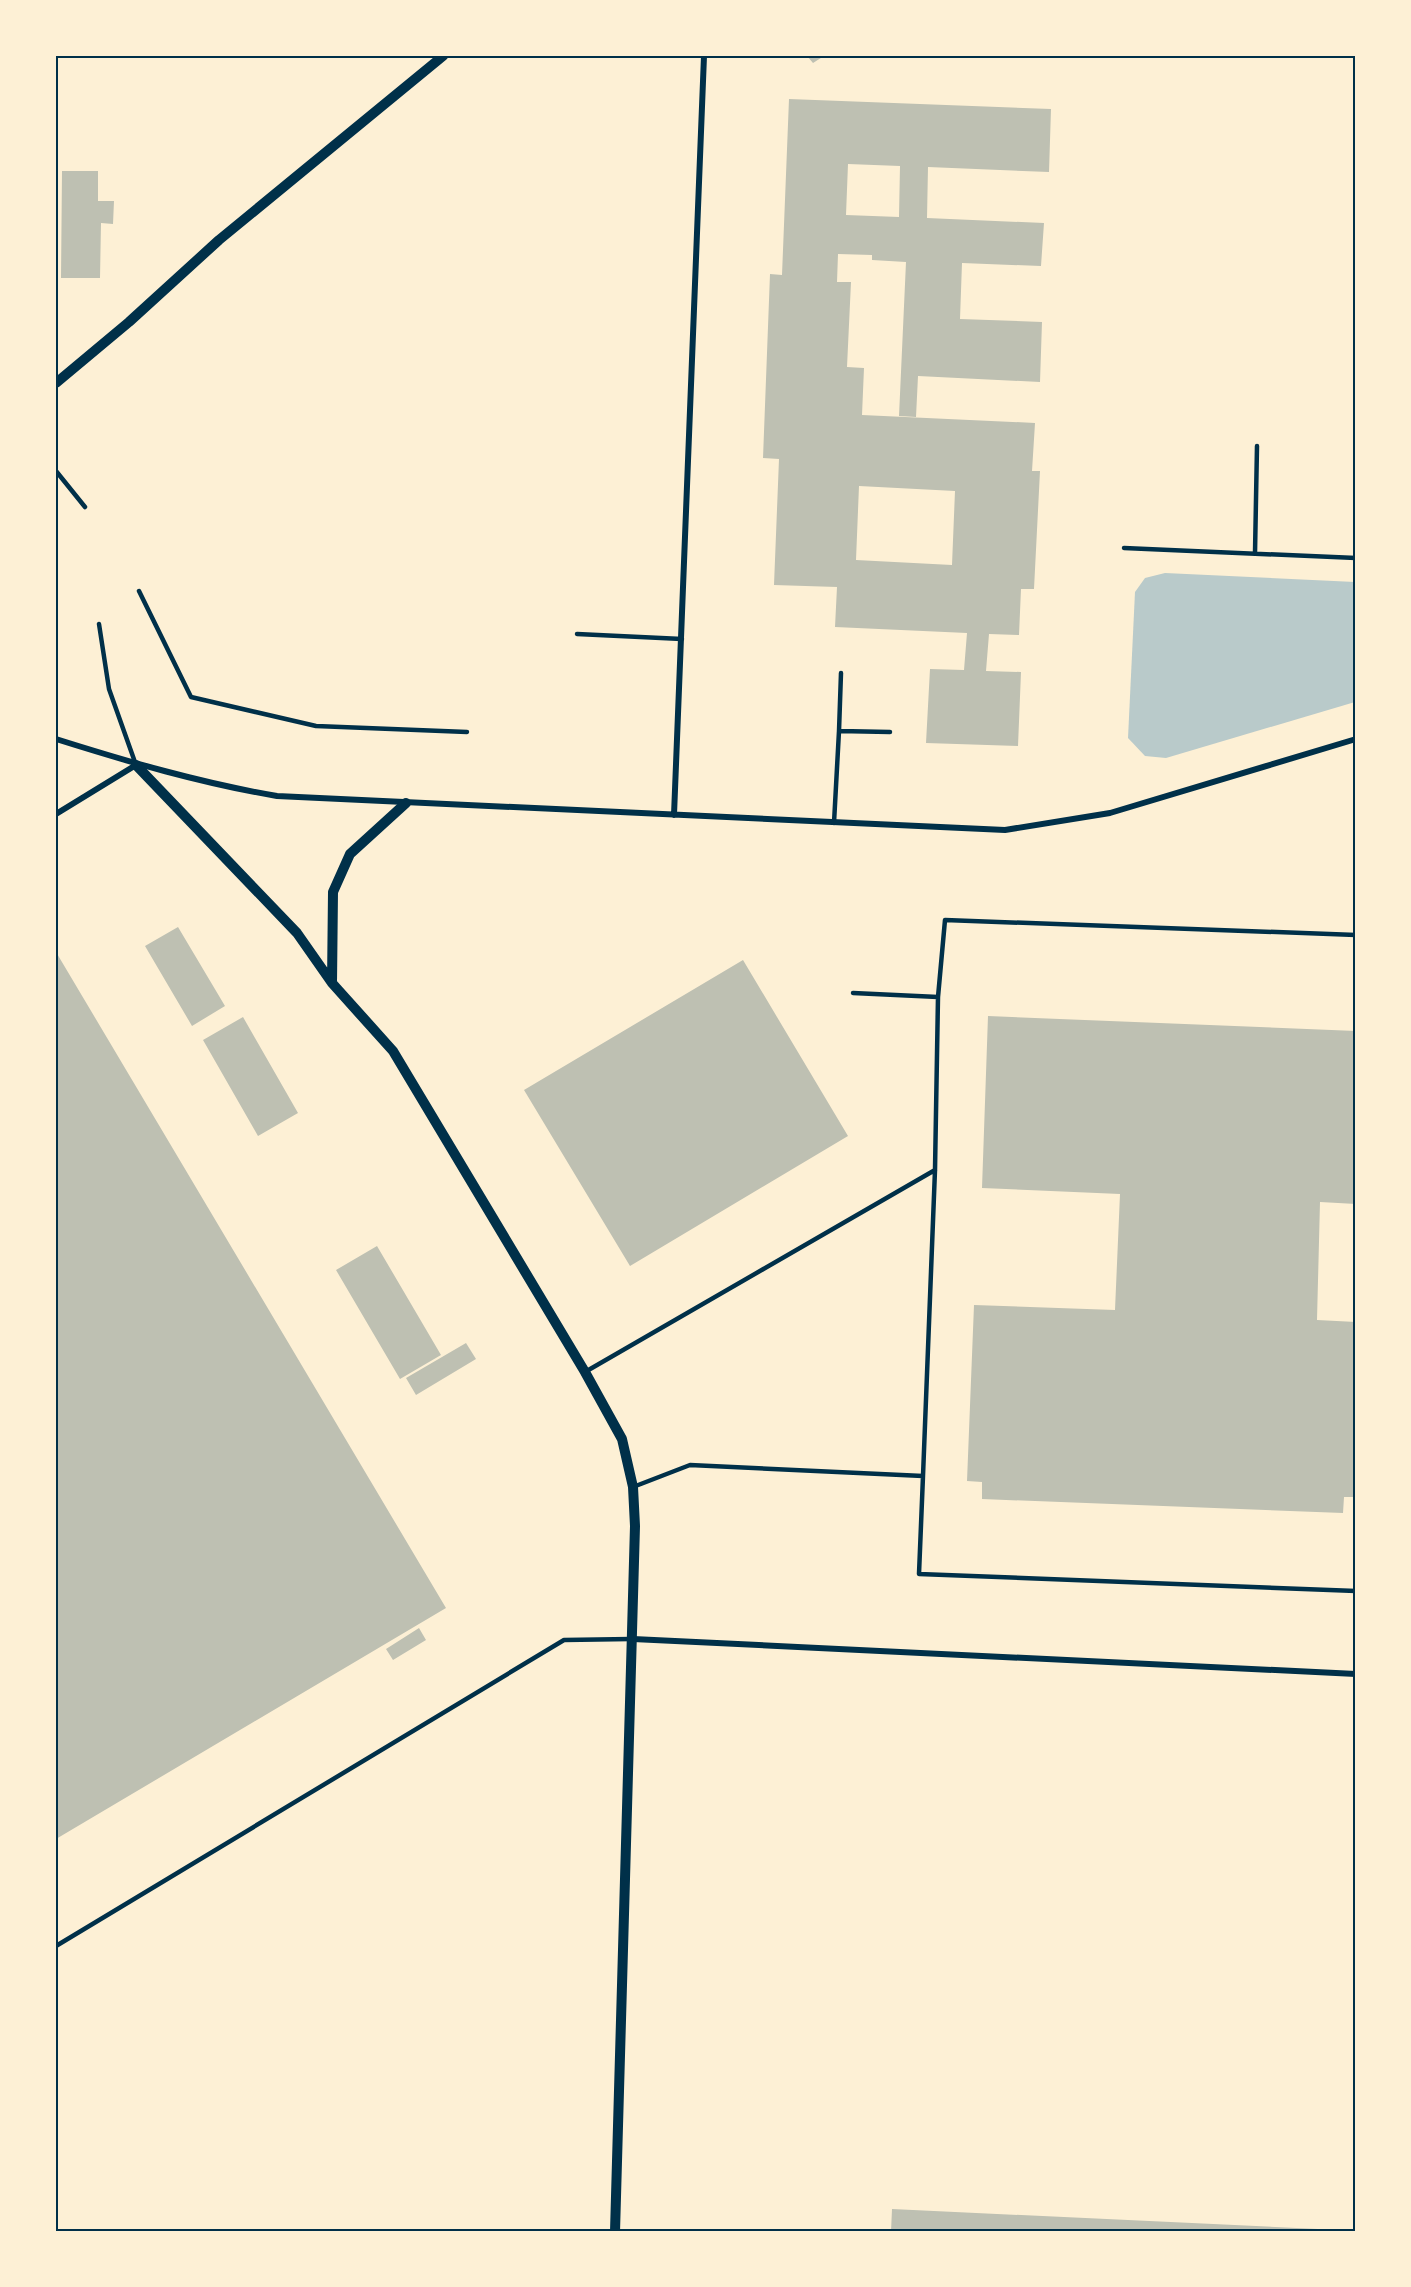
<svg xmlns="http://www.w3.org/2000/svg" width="1411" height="2287" viewBox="0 0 1411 2287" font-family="Inter,sans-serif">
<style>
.green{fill:#b9caca}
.building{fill:#bec0b2;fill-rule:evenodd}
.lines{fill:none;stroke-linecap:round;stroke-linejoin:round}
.service{stroke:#003049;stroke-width:4.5}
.minor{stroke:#003049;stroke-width:6}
.tertiary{stroke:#003049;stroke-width:10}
.neatline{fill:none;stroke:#003049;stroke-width:2}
</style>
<rect width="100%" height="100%" fill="#fdf0d5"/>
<!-- green -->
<path class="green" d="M 1165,573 L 1355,582 L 1355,702 L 1166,758 L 1145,756 L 1128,738 L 1135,592 L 1145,578 Z"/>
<!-- building -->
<path class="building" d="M 807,56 L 824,56 L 813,63 Z
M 789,99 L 1051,109 L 1049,172 L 928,167 L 927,218 L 1044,223 L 1041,266 L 962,263 L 960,319 L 1042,322 L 1040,382 L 918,376 L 916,417 L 899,416 L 906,262 L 872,260 L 872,255 L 838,254 L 837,282 L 851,282 L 847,367 L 864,368 L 862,415 L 1035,423 L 1032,471 L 1040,471 L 1034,589 L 1021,589 L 1019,635 L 989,634 L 986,671 L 1021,672 L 1018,746 L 926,743 L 930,669 L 964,670 L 967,633 L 835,627 L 837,587 L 774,585 L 779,459 L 763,458 L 770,274 L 782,275 ZM 848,164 L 900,166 L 899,217 L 846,215 ZM 859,486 L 955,491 L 952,565 L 856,560 Z
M 62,171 L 98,171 L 98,201 L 114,201 L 113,224 L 101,223 L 100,278 L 61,278 Z
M 178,927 L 225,1006 L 192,1026 L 145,946 Z
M 56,952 L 446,1608 L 56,1839 Z
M 743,960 L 848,1136 L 630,1266 L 524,1090 Z
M 988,1016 L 1356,1031 L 1356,1204 L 1320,1202 L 1317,1320 L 1356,1322 L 1356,1497 L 1344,1497 L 1343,1513 L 982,1499 L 982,1482 L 967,1481 L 974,1305 L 1115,1310 L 1120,1194 L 982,1188 Z
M 243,1017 L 298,1113 L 258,1136 L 203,1040 Z
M 377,1246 L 441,1355 L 400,1379 L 336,1270 Z
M 466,1343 L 476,1359 L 416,1395 L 406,1378 Z
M 419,1628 L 426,1640 L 393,1660 L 386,1649 Z
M 892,2209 L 1339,2230 L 1339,2232 L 891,2232 Z"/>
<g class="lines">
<!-- service -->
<path class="service" d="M 56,471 L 85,507
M 1124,548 L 1356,558
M 1255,553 L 1257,446
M 139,591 L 191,697 L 316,726 L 467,732
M 99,624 L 109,689 L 136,765
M 577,634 L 682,639
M 841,673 L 839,731 L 890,732
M 834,823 L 839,731
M 853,993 L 938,997
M 585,1372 L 935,1170
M 923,1476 L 935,1170 L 938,997 L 945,920 L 1356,935
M 633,1487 L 690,1465 L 923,1476 L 919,1574 L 1356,1591
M 56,1946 L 564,1640 L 631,1639"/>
<!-- minor -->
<path class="minor" d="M 56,739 C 129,762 201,783 277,796 L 1005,830 L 1110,813 L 1356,739
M 56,814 L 136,765
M 674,815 L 704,56
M 633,1639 L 1356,1674"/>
<!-- tertiary -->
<path class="tertiary" d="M 56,383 L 129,322 L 219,240 L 443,56
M 136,765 L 297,933 L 332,983 L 393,1051 L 585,1372 L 622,1439 L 633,1487 L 635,1526 L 615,2232
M 332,983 L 333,892 L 350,854 L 406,803"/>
</g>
<!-- border -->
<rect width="1411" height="2287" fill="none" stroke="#fdf0d5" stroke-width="114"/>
<rect x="57" y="57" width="1297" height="2173" class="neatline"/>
</svg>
